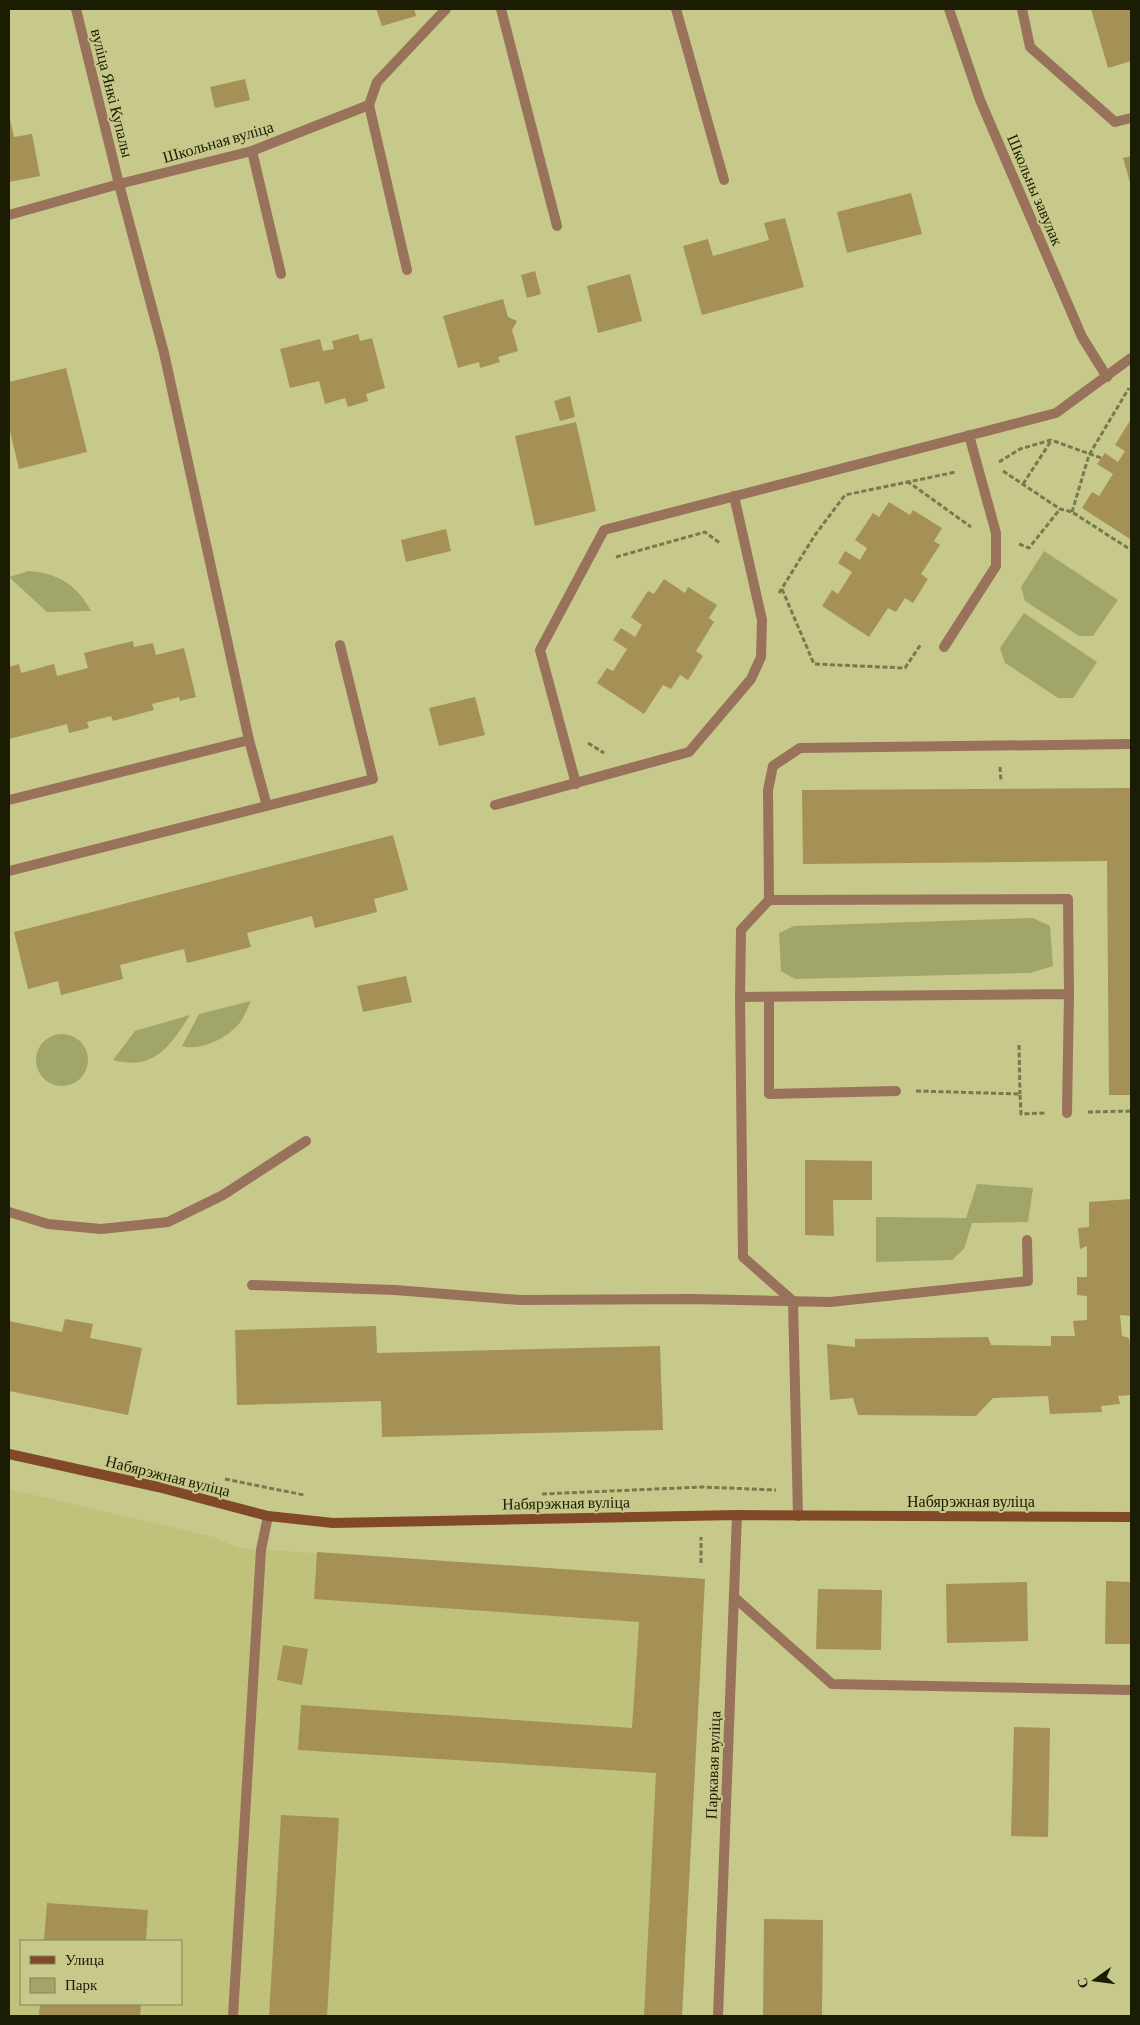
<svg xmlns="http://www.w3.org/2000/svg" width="1140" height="2025" viewBox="0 0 1140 2025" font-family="'Crimson Pro',serif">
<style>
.built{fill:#c0c27c;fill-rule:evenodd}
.green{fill:#a2a568}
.building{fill:#a59055}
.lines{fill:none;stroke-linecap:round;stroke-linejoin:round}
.path{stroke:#78794d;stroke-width:3;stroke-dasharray:5 2.5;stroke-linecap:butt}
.lane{stroke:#99725c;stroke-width:10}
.street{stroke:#99725c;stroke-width:10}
.secondary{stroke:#814928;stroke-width:10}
.labels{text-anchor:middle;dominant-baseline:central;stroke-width:4;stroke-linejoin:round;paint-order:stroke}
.street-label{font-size:16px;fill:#1b1c04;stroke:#c7c98b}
</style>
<rect width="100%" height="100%" fill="#c7c98b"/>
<!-- built -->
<path class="built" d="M 9,1489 L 214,1537 L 239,1548 L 705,1579 L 682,2016 L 9,2016 ZM 21,1941 L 181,1941 L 181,2004 L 21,2004 Z"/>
<!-- green -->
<path class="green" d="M 1044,551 L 1118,600 L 1093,636 L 1079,636 L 1025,601 L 1021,587 Z
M 29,571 C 58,573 77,585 91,611 L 47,612 L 9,577 Z
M 1024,613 L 1097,662 L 1073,698 L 1058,698 L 1005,663 L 1000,648 Z
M 1033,918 L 1050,926 L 1053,966 L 1030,973 L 795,979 L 781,971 L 779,933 L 794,926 Z
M 251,1001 C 247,1009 243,1020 237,1026 C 225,1039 200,1051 182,1046 L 199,1014 Z
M 190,1015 C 170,1046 155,1071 113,1060 L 135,1031 Z
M36 1060a26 26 0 1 1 52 0a26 26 0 1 1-52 0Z
M 977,1184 L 1033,1188 L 1028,1222 L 972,1223 L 964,1249 L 952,1260 L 876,1262 L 876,1217 L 966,1218 Z"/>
<!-- building -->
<path class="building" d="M 376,9 L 414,9 L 416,16 L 382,26 Z
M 1091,9 L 1131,9 L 1131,61 L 1108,68 Z
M 245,79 L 250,100 L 215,108 L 210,87 Z
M 9,115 L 14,137 L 32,134 L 40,176 L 9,182 Z
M 1131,156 L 1131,186 L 1123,158 Z
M 911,193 L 922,234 L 847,253 L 837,212 Z
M 785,218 L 804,287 L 702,315 L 683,246 L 708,239 L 713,256 L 769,240 L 764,223 Z
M 535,271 L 541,294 L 527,298 L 521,275 Z
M 630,274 L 642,321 L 598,333 L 587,286 Z
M 503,299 L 508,317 L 517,321 L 512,330 L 518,351 L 498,357 L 500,362 L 480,368 L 479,362 L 458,368 L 443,316 Z
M 358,334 L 360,341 L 372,338 L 385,388 L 366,394 L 368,401 L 348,407 L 345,398 L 325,404 L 319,381 L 290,388 L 280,349 L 320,339 L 323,351 L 334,349 L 332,341 Z
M 66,368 L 87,452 L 19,469 L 9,427 L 9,382 Z
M 570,396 L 575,417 L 560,421 L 554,401 Z
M 1131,419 L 1131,537 L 1130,539 L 1082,508 L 1092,492 L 1099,496 L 1113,474 L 1097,464 L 1105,453 L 1118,462 L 1125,451 L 1115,445 Z
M 576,422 L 596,511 L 535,526 L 515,436 Z
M 889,502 L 910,515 L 913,510 L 942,528 L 934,541 L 940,545 L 921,574 L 928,579 L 913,603 L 905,598 L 896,612 L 888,608 L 869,637 L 822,606 L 832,590 L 838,594 L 852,572 L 838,563 L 845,551 L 860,560 L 867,548 L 855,540 L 873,513 L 879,517 Z
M 446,529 L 451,551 L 406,562 L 401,540 Z
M 664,579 L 685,593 L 688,587 L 717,605 L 709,618 L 714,622 L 696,651 L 703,656 L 688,680 L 680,675 L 671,689 L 663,685 L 644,714 L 597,683 L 607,668 L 613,671 L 627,649 L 613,640 L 621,628 L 635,637 L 642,625 L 631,617 L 648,591 L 654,594 Z
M 133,641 L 134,647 L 153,643 L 156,655 L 184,648 L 196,697 L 180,701 L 179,697 L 152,704 L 154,710 L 113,721 L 111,716 L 87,722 L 89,728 L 69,733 L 67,724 L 9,739 L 9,667 L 19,664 L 21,673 L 54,664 L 57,676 L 88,668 L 84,653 Z
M 475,697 L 485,735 L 439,746 L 429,708 Z
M 1131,788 L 1131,1095 L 1109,1095 L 1107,861 L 803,864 L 802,790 Z
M 393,835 L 408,890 L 374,899 L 377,912 L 315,928 L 312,916 L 247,933 L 251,947 L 187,963 L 184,949 L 120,965 L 123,979 L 61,995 L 58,981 L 28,989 L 14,932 Z
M 406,976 L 412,1002 L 363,1012 L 357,986 Z
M 805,1160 L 872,1161 L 872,1200 L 833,1200 L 834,1236 L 805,1235 Z
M 1131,1199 L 1131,1316 L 1120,1315 L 1122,1336 L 1129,1338 L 1131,1353 L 1131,1395 L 1118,1396 L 1120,1404 L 1101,1406 L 1102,1412 L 1050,1414 L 1048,1396 L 993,1398 L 976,1416 L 858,1415 L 853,1398 L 830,1400 L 827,1344 L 855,1347 L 855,1339 L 988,1337 L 991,1345 L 1051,1346 L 1051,1336 L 1075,1336 L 1073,1321 L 1087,1320 L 1087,1296 L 1077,1295 L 1077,1277 L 1087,1277 L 1087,1246 L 1080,1249 L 1078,1228 L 1089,1227 L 1089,1202 Z
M 65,1319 L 93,1324 L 90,1338 L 142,1348 L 128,1415 L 9,1391 L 9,1321 L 62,1332 Z
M 376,1326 L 377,1353 L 660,1346 L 663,1430 L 382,1437 L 381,1401 L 237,1405 L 235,1330 Z
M 317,1552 L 705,1579 L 682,2016 L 644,2016 L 656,1773 L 298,1750 L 301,1705 L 632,1728 L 639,1622 L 314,1599 Z
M 1106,1581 L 1131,1582 L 1131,1644 L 1105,1644 Z
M 1027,1582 L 1028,1641 L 947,1643 L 946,1584 Z
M 818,1589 L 882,1590 L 881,1650 L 816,1649 Z
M 283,1645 L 308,1649 L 302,1685 L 277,1680 Z
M 1014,1727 L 1050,1728 L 1048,1837 L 1011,1836 Z
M 281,1815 L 339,1818 L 327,2016 L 269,2016 Z
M 47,1903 L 148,1910 L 146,1941 L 44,1941 Z
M 764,1919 L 823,1920 L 822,2016 L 763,2016 Z
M 40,2004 L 141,2004 L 140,2016 L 39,2016 Z"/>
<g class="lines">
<!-- path -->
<path class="path" d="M 999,462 L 1020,449 L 1051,440 L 1101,458
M 1003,471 L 1060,509 L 1072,512 L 1131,550
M 907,481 L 971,527
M 1023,484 L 1051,441
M 1072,512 L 1089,455 L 1129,388
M 1019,544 L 1029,548 L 1060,509
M 616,557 L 705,532 L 721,544
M 782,589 L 814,664 L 905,668 L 921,644
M 779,593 L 815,535 L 845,495 L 956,472
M 588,743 L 604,753
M 1000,767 L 1001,782
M 1019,1045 L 1020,1094
M 916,1091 L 1020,1094 L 1021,1114 L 1046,1113
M 1088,1112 L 1131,1111
M 225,1479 L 304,1495
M 542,1494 L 702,1487 L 776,1490
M 701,1563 L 701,1537"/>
<!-- lane -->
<path class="lane" d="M 501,9 L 557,226
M 676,9 L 724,180
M 1022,9 L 1030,47 L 1115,122 L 1131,118
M 369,105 L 407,270
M 252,151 L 281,274
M 119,184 L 164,353 L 249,740 L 267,806
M 944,647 L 996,566 L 996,533 L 969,435
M 576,784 L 540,650 L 604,530 L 1056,413 L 1131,358
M 9,800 L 249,740
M 495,805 L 689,752 L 751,679 L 761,657 L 762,620 L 734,496
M 9,871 L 373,779 L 340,645
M 769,900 L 768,790 L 773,766 L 800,748 L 1131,744
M 740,997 L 741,930 L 769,900 L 1068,899 L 1069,994 L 1067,1113
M 769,997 L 769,1094 L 896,1091
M 9,1212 L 48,1224 L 101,1229 L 168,1222 L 223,1195 L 306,1141
M 252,1285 L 395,1290 L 520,1300 L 691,1299 L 830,1302 L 1028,1281 L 1027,1240
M 798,1516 L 793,1301 L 743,1257 L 740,997 L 1069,994
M 734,1597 L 832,1684 L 1131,1690
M 233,2016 L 261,1550 L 268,1516"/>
<!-- street -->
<path class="street" d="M 76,9 L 119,184
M 949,9 L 980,100 L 1082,337 L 1107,377
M 9,215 L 119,184 L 252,151 L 369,105 L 377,82 L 446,9
M 718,2016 L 737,1515"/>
<!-- secondary -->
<path class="secondary" d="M 9,1454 L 158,1487 L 268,1516 L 333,1523 L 737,1515 L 1131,1517"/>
</g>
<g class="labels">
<!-- street labels -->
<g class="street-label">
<text transform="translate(112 93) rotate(76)">вуліца Янкі Купалы</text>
<text transform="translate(218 142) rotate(-16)">Школьная вуліца</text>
<text transform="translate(1035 190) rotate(67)">Школьны завулак</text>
<text transform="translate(168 1476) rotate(14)">Набярэжная вуліца</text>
<text x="971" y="1501">Набярэжная вуліца</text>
<text transform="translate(566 1503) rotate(-1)">Набярэжная вуліца</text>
<text transform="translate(713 1765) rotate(-88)">Паркавая вуліца</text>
</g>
</g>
<!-- border -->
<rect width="1140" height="2025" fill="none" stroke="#1b1c04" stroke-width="20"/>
<!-- legend -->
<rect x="20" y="1940" width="162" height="65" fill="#c7c98b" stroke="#828455"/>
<rect x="30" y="1956" width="25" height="8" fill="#814928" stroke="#828455"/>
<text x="65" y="1965" font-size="15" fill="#1b1c04">Улица</text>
<rect x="30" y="1978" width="25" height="15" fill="#a2a568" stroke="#828455"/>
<text x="65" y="1990" font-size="15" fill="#1b1c04">Парк</text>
<!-- north arrow -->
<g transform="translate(1095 1980) rotate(256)" stroke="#c7c98b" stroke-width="4" paint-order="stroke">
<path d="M0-4L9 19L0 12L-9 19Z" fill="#1b1c04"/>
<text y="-8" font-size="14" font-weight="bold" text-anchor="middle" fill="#1b1c04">С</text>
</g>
</svg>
